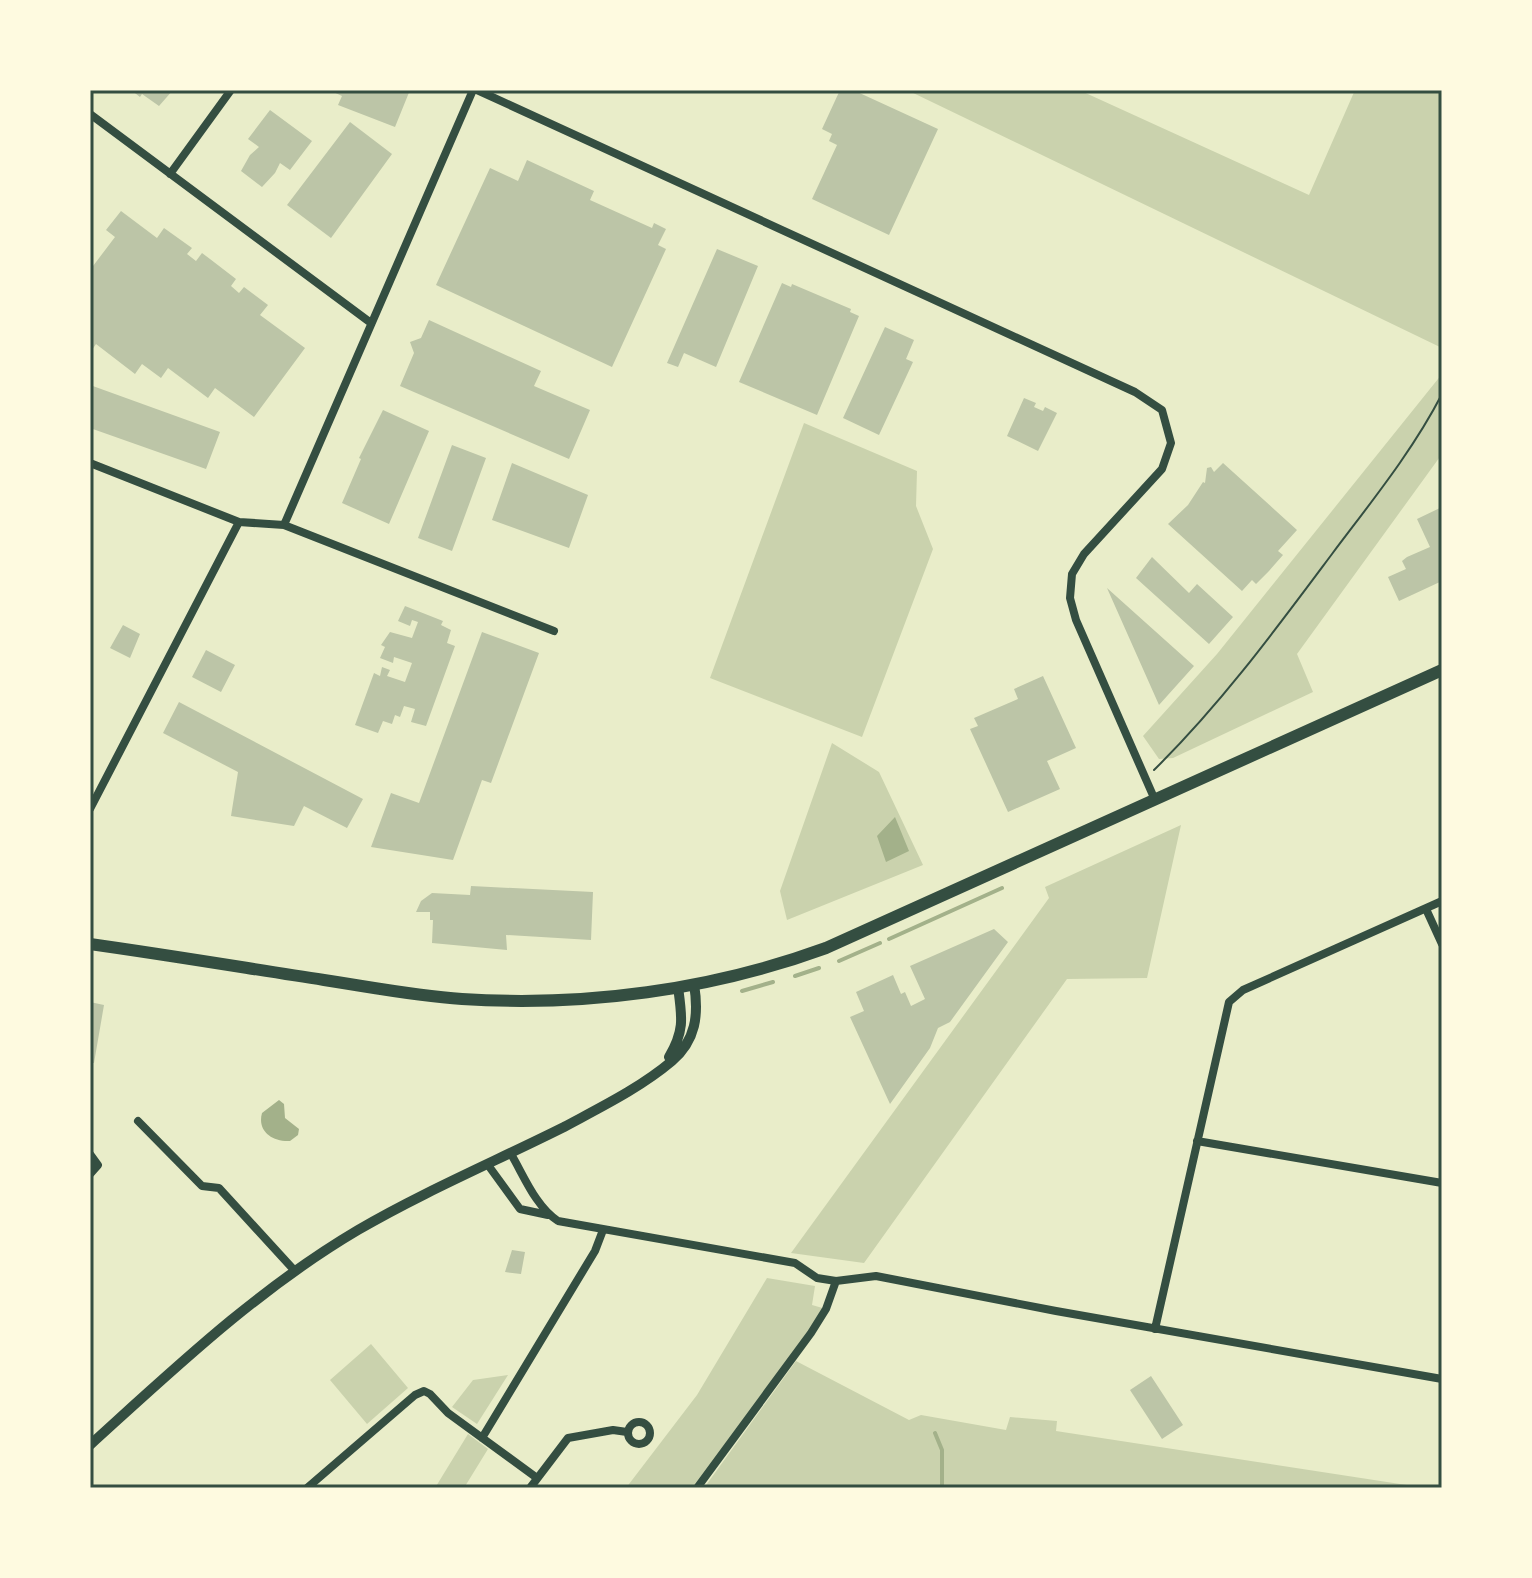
<svg xmlns="http://www.w3.org/2000/svg" width="1532" height="1578" viewBox="0 0 1532 1578" font-family="Karla,sans-serif">
<style>
.green{fill:#cad2ad}
.water{fill:#a3b18a}
.lines{fill:none;stroke-linecap:round;stroke-linejoin:round}
.stream{stroke:#a3b18a;stroke-width:4}
.building{fill:#bcc5a7}
.path{stroke:#344e41;stroke-width:2}
.minor{stroke:#344e41;stroke-width:8}
.tertiary{stroke:#344e41;stroke-width:10}
.primary{stroke:#344e41;stroke-width:12}
.neatline{fill:none;stroke:#344e41;stroke-width:3}
</style>
<rect width="100%" height="100%" fill="#e9edc9"/>
<!-- green -->
<path class="green" d="M 907,90 L 1079,90 L 1309,195 L 1355,90 L 1442,90 L 1442,348 Z
M 1442,374 L 1442,454 L 1297,654 L 1313,692 L 1173,758 L 1159,759 L 1143,736 L 1217,654 Z
M 804,423 L 917,471 L 916,506 L 933,549 L 862,737 L 710,678 Z
M 832,743 L 879,772 L 923,865 L 787,920 L 780,891 Z
M 1181,825 L 1147,978 L 1067,979 L 864,1263 L 791,1253 L 1049,898 L 1045,887 Z
M 767,1278 L 815,1286 L 812,1305 L 826,1309 L 697,1488 L 626,1488 L 697,1395 Z
M 371,1344 L 408,1388 L 367,1424 L 330,1380 Z
M 796,1361 L 909,1420 L 921,1415 L 1006,1430 L 1010,1417 L 1057,1421 L 1056,1431 L 1426,1488 L 704,1488 Z
M 508,1375 L 477,1424 L 452,1407 L 473,1380 Z
M 468,1434 L 488,1449 L 464,1488 L 435,1488 Z"/>
<!-- water -->
<path class="water" d="M 895,817 L 909,851 L 886,862 L 877,836 Z
M 279,1100 L 284,1104 L 285,1118 L 299,1129 L 298,1135 L 290,1141 C 272,1142 257,1131 262,1113 Z"/>
<g class="lines">
<!-- stream -->
<path class="stream" d="M 889,939 L 1002,888
M 839,961 L 880,943
M 795,976 L 819,968
M 742,991 L 773,982
M 935,1433 L 942,1450 L 942,1488"/>
</g>
<!-- building -->
<path class="building" d="M 131,90 L 173,90 L 159,106 L 142,94 L 140,97 Z
M 329,90 L 410,90 L 395,127 L 338,105 L 342,96 Z
M 840,90 L 853,90 L 938,129 L 889,235 L 812,199 L 837,145 L 829,141 L 832,134 L 822,129 Z
M 270,110 L 312,141 L 290,170 L 280,163 L 275,173 L 262,187 L 241,171 L 250,155 L 259,147 L 248,139 Z
M 350,122 L 392,154 L 331,238 L 287,205 Z
M 527,160 L 594,191 L 590,200 L 652,228 L 654,223 L 666,229 L 658,245 L 666,249 L 612,367 L 436,285 L 490,168 L 518,181 Z
M 121,211 L 157,238 L 164,228 L 192,248 L 187,254 L 196,261 L 202,253 L 210,259 L 236,279 L 231,286 L 239,293 L 244,287 L 268,305 L 260,315 L 305,348 L 254,417 L 215,388 L 208,398 L 168,368 L 161,378 L 142,364 L 135,374 L 96,344 L 90,353 L 90,270 L 115,237 L 106,230 Z
M 717,249 L 758,266 L 716,367 L 684,353 L 678,367 L 667,363 Z
M 782,283 L 791,287 L 792,284 L 851,309 L 850,312 L 859,316 L 817,415 L 739,382 Z
M 429,320 L 541,371 L 534,386 L 590,410 L 569,459 L 400,386 L 414,353 L 410,342 L 421,338 Z
M 885,327 L 914,340 L 906,359 L 913,362 L 879,435 L 843,418 Z
M 90,385 L 220,432 L 206,469 L 90,428 Z
M 1024,398 L 1036,403 L 1034,407 L 1043,411 L 1045,407 L 1057,413 L 1038,451 L 1007,436 Z
M 383,410 L 429,431 L 389,524 L 342,503 L 361,459 L 359,458 Z
M 452,445 L 486,458 L 452,551 L 418,538 Z
M 512,463 L 588,495 L 569,548 L 492,520 Z
M 1223,463 L 1297,530 L 1278,551 L 1283,555 L 1269,571 L 1256,584 L 1252,580 L 1242,591 L 1168,524 L 1188,505 L 1203,482 L 1205,483 L 1207,468 L 1211,467 L 1214,472 Z
M 1442,507 L 1442,581 L 1399,601 L 1388,577 L 1406,569 L 1402,561 L 1407,557 L 1430,547 L 1417,519 Z
M 1152,557 L 1189,593 L 1197,584 L 1233,617 L 1209,644 L 1136,578 Z
M 1107,588 L 1194,666 L 1159,705 Z
M 405,606 L 443,621 L 441,625 L 451,630 L 447,643 L 455,646 L 426,726 L 411,722 L 415,709 L 404,706 L 400,717 L 395,715 L 392,724 L 383,721 L 378,733 L 355,725 L 374,673 L 380,676 L 382,667 L 390,670 L 387,676 L 405,682 L 412,663 L 394,657 L 393,663 L 380,658 L 385,647 L 381,645 L 390,632 L 412,638 L 418,622 L 412,620 L 410,626 L 398,621 Z
M 123,625 L 140,634 L 130,658 L 110,648 Z
M 482,632 L 539,653 L 491,783 L 482,780 L 453,860 L 371,847 L 391,793 L 419,803 Z
M 206,650 L 235,665 L 221,692 L 192,677 Z
M 1043,676 L 1076,748 L 1047,761 L 1060,789 L 1008,812 L 970,729 L 978,726 L 974,718 L 1018,699 L 1014,689 Z
M 179,702 L 363,799 L 347,828 L 304,806 L 294,826 L 231,816 L 238,772 L 163,733 Z
M 471,886 L 593,892 L 591,940 L 506,935 L 507,950 L 432,943 L 433,920 L 430,920 L 430,912 L 416,912 L 421,901 L 432,893 L 470,895 Z
M 994,929 L 1008,942 L 950,1022 L 938,1028 L 930,1048 L 890,1104 L 850,1017 L 864,1011 L 856,992 L 893,975 L 901,994 L 905,992 L 911,1006 L 925,999 L 910,966 Z
M 90,1002 L 104,1005 L 94,1063 L 90,1063 Z
M 512,1250 L 525,1252 L 521,1274 L 505,1272 Z
M 1151,1376 L 1183,1425 L 1162,1439 L 1130,1390 Z"/>
<g class="lines">
<!-- path -->
<path class="path" d="M 1154,770 C 1221,704 1276,629 1332,554 C 1371,502 1412,452 1442,394"/>
<!-- minor -->
<path class="minor" d="M 477,90 L 1135,392 L 1162,410 L 1171,443 L 1162,469 L 1084,554 L 1072,574 L 1070,598 L 1076,620 L 1155,800
M 90,114 L 371,323
M 170,174 L 231,90
M 90,463 L 239,522 L 284,525 L 554,631
M 284,525 L 473,90
M 90,809 L 239,522
M 1426,909 L 1442,944
M 138,1121 L 202,1186 L 219,1188 L 294,1270
M 1197,1141 L 1442,1183
M 90,1154 L 98,1165 L 90,1174
M 511,1154 C 524,1176 536,1207 558,1221 L 795,1263 L 817,1278 L 836,1281 L 876,1276 L 1056,1311 L 1442,1379
M 488,1165 L 520,1209 L 548,1215
M 1155,1329 L 1229,1002 L 1243,990 L 1442,901
M628 1433a11 11 0 1 1 22 0a11 11 0 1 1-22 0Z
M 482,1438 L 595,1251 L 603,1230
M 307,1488 L 415,1395 L 424,1391 L 430,1394 L 448,1413 L 537,1478
M 530,1488 L 568,1438 L 613,1430 L 627,1432
M 697,1488 L 811,1333 L 826,1309 L 836,1281"/>
<!-- tertiary -->
<path class="tertiary" d="M 669,1057 C 685,1030 682,1017 678,987
M 90,1445 C 176,1367 258,1289 358,1230 C 423,1192 496,1161 564,1127 C 601,1107 640,1088 672,1061 C 696,1040 699,1015 694,984"/>
<!-- primary -->
<path class="primary" d="M 90,944 C 168,955 246,968 324,980 C 370,987 416,996 462,999 C 585,1007 711,990 826,948 L 1442,670"/>
</g>
<!-- border -->
<rect width="1532" height="1578" fill="none" stroke="#fefae0" stroke-width="184"/>
<rect x="92" y="92" width="1348" height="1394" class="neatline"/>
</svg>
